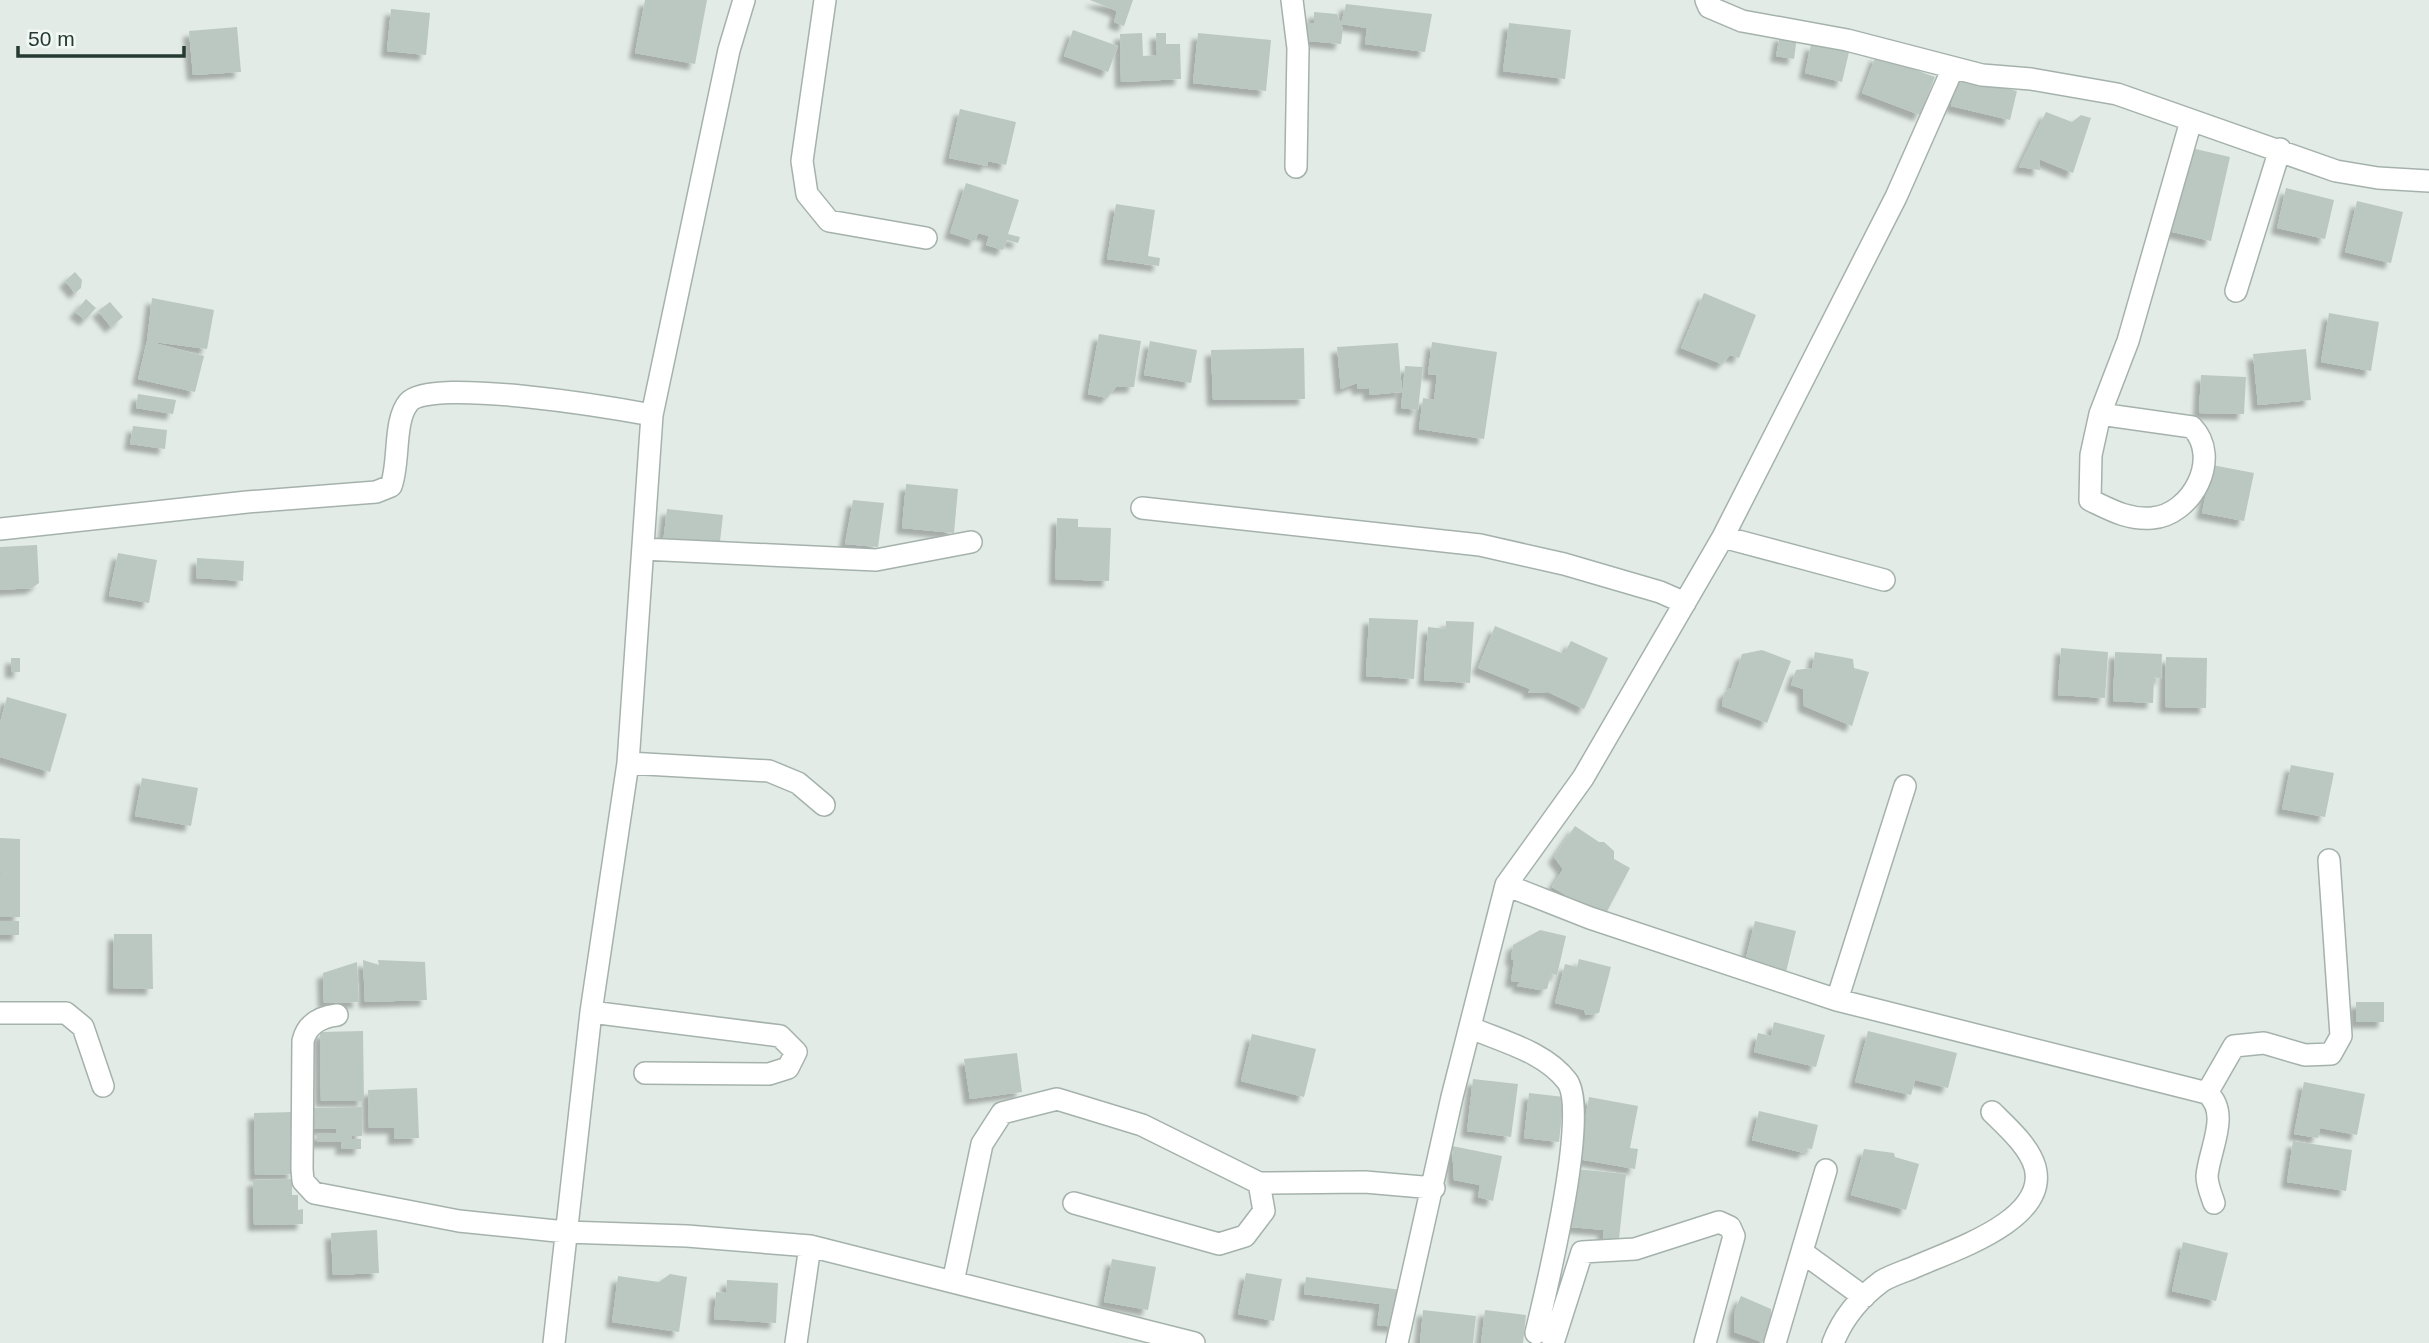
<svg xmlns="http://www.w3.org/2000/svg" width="2429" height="1343" viewBox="0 0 2429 1343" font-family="Helvetica,sans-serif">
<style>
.building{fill:#bbc8c2;filter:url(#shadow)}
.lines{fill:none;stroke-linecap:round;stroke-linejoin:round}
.minor-casing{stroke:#a5b2ac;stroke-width:24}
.minor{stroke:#fff;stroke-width:21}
</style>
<defs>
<filter id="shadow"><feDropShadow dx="-6" dy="6" stdDeviation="2" flood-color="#0004"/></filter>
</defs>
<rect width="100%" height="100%" fill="#e2ebe6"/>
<!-- building -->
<path class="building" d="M 645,0 L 707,0 L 695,64 L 635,53 Z
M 1090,0 L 1133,0 L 1124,26 L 1114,22 L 1117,11 Z
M 1346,4 L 1432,14 L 1425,52 L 1365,44 L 1367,28 L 1341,24 Z
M 391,9 L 430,13 L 426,55 L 387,51 Z
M 1314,12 L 1337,14 L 1343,29 L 1341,44 L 1298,40 L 1300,23 L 1314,23 Z
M 1509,23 L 1571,30 L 1565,79 L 1503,71 Z
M 237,27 L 241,72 L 193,75 L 189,31 Z
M 1073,30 L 1118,46 L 1108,72 L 1064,56 Z
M 1142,33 L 1143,56 L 1157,55 L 1156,33 L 1166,33 L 1166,44 L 1180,44 L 1181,79 L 1121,82 L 1120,34 Z
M 1198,33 L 1271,40 L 1266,91 L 1193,83 Z
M 1780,35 L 1797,37 L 1794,59 L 1776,56 Z
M 1811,44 L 1849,52 L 1842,82 L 1805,73 Z
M 1876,55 L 1935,77 L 1920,115 L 1862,93 Z
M 1959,76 L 2017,91 L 2010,120 L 1951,106 Z
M 960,109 L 1016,122 L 1006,165 L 988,161 L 987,166 L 949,158 Z
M 2046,112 L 2072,122 L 2081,115 L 2091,118 L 2073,173 L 2039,159 L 2040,170 L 2019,167 Z
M 2187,147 L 2230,157 L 2211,241 L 2168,231 Z
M 966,183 L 1019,200 L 1008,234 L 1020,237 L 1018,243 L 1007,240 L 1003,250 L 986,245 L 989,236 L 978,233 L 975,241 L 950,233 Z
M 2286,188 L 2334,200 L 2325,239 L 2277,228 Z
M 2357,201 L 2403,212 L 2391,263 L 2345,252 Z
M 1116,204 L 1155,210 L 1148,256 L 1160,258 L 1159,266 L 1107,259 Z
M 75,272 L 82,280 L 81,288 L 75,293 L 65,281 Z
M 1704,293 L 1756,315 L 1739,358 L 1730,355 L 1722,364 L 1681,348 Z
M 152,298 L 214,310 L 207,349 L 147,341 Z
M 86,299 L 96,308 L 85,320 L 75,312 Z
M 110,302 L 123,317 L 111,327 L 98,311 Z
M 2329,313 L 2379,322 L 2371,371 L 2321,362 Z
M 1099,334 L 1141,341 L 1134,387 L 1116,387 L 1107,398 L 1088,394 Z
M 147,341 L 204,356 L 195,392 L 138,379 Z
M 1150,341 L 1197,350 L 1191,383 L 1144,375 Z
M 1432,342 L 1497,352 L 1484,439 L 1419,429 L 1423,398 L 1434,400 L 1437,375 L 1428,374 Z
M 1398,343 L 1402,392 L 1369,395 L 1369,388 L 1358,389 L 1357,383 L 1341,389 L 1337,347 Z
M 1304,348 L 1305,399 L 1213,400 L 1211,350 Z
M 2306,349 L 2311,400 L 2258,405 L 2253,354 Z
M 1405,366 L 1423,367 L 1418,410 L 1401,408 Z
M 2201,375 L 2246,377 L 2244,414 L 2199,413 Z
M 138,394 L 176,400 L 173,414 L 136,408 Z
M 133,426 L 167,430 L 165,449 L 130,444 Z
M 2212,465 L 2254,473 L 2244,521 L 2202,513 Z
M 906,484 L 958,489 L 954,533 L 902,528 Z
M 853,500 L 884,503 L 878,547 L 845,544 Z
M 667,509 L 723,515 L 719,550 L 663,543 Z
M 1057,518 L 1078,519 L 1078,527 L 1111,528 L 1109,581 L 1055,579 Z
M 37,545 L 39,583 L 32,588 L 0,590 L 0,547 Z
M 118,553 L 157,560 L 149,603 L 109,596 Z
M 197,558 L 244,561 L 243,581 L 196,578 Z
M 1369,618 L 1418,620 L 1414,679 L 1366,676 Z
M 1446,621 L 1474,622 L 1470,683 L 1424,680 L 1428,627 L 1446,629 Z
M 1495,626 L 1564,654 L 1571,641 L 1608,658 L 1584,709 L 1548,692 L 1528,693 L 1530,689 L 1478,668 Z
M 2061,648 L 2108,652 L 2105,698 L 2058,695 Z
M 1762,650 L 1791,661 L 1767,723 L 1722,706 L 1724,693 L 1731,688 L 1742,654 Z
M 1815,652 L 1853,659 L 1854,668 L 1869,672 L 1852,726 L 1804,706 L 1803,689 L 1791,685 L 1796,670 L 1812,668 Z
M 2115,652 L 2162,654 L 2161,679 L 2154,677 L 2153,703 L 2113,701 Z
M 2166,657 L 2207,658 L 2206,708 L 2165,707 Z
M 11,658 L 20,658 L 20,672 L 11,672 Z
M 7,697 L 67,714 L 50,772 L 0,757 L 0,723 Z
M 2291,765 L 2334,773 L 2325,817 L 2282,809 Z
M 142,778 L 198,788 L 191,826 L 135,816 Z
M 1575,826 L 1599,842 L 1604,842 L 1614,851 L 1614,859 L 1630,868 L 1604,917 L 1552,887 L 1563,869 L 1554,857 Z
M 0,838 L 20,839 L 20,917 L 0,917 L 0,874 L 10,874 L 0,873 Z
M 0,921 L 19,921 L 19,935 L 0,935 Z
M 1755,921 L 1796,931 L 1786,972 L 1745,962 Z
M 1540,930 L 1566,936 L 1557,975 L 1551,974 L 1547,989 L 1540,990 L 1517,986 L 1520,982 L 1511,981 L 1514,960 L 1511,959 L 1513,945 Z
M 114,934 L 152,934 L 153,989 L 113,988 Z
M 1579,959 L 1611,967 L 1599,1013 L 1586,1015 L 1584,1010 L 1555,1003 L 1565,964 L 1577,967 Z
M 363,960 L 379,965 L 378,960 L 425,962 L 427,1000 L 365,1002 Z
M 357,962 L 359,1002 L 324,1003 L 323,973 Z
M 2356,1002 L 2384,1002 L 2384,1022 L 2356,1022 Z
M 1774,1022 L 1825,1035 L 1816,1067 L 1754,1052 L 1758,1033 L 1771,1036 Z
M 363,1031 L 364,1101 L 321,1101 L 320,1032 Z
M 1868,1031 L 1957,1053 L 1948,1088 L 1915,1080 L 1911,1095 L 1855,1082 Z
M 1252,1034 L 1316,1049 L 1304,1097 L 1241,1081 Z
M 1017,1053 L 1022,1092 L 970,1099 L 964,1059 Z
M 1473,1079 L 1518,1084 L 1511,1137 L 1467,1131 Z
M 2304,1082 L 2365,1094 L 2357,1135 L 2320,1128 L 2318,1138 L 2294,1134 Z
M 417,1088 L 419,1138 L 394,1139 L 394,1128 L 369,1128 L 368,1090 Z
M 1529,1093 L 1564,1097 L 1559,1142 L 1524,1138 Z
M 1589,1097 L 1638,1106 L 1630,1148 L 1638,1149 L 1635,1169 L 1578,1159 Z
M 362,1107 L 362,1136 L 352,1136 L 352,1139 L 361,1139 L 361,1149 L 341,1149 L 342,1142 L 317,1142 L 317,1133 L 336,1133 L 336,1129 L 314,1129 L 314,1108 Z
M 1759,1111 L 1818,1125 L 1812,1149 L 1806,1148 L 1804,1153 L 1752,1140 Z
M 293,1112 L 294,1174 L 255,1175 L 254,1113 Z
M 2293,1141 L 2352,1150 L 2346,1191 L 2287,1182 Z
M 1452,1146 L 1502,1156 L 1493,1201 L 1478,1197 L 1480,1185 L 1454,1180 Z
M 1864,1149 L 1894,1153 L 1895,1157 L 1919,1164 L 1906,1210 L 1851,1195 Z
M 1576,1169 L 1626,1174 L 1618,1248 L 1602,1247 L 1604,1230 L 1570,1227 Z
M 292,1179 L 292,1195 L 298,1195 L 298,1210 L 303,1209 L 303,1224 L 254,1225 L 253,1180 Z
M 377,1230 L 379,1273 L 333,1275 L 331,1233 Z
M 2183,1242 L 2228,1253 L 2216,1301 L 2172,1291 Z
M 1112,1259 L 1156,1267 L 1148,1310 L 1104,1302 Z
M 1246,1273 L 1282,1279 L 1274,1321 L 1238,1314 Z
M 670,1274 L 687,1277 L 679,1332 L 612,1322 L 618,1276 L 659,1282 Z
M 1306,1277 L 1401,1290 L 1396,1327 L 1377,1325 L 1380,1304 L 1304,1294 Z
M 727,1280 L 778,1283 L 776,1323 L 714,1319 L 716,1292 L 726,1293 Z
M 1741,1296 L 1771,1309 L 1772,1327 L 1765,1343 L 1734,1332 L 1735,1310 Z
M 1423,1310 L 1476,1316 L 1473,1343 L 1420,1343 Z
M 1485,1310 L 1526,1315 L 1523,1343 L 1481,1343 Z"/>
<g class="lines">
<!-- minor casing -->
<g class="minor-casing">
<path id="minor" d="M 825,0 L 802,161 L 807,194 L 829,221 L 926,238
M 1292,0 L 1298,48 L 1296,167
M 1706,0 L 1709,7 L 1742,21 L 1847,40 L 1982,75 L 2031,79 L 2117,94 L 2336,171 L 2378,178 L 2429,181
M 2236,291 L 2280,149
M 2100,414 L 2192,427 C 2222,458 2192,515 2152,518 C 2128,520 2111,510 2090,500 L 2091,455 L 2100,414 L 2128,341 L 2191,121
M 1142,508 L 1480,545 L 1564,564 L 1660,592 L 1685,603
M 0,529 L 247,502 L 376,492 L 391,486 C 400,463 393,420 409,402 C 432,377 614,408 652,415
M 1723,537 L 1884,580
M 643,549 L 876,560 L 971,542
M 628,763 L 769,771 L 798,783 L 824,805
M 1506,885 L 1590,918 L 1837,1000 L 2207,1093 C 2231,1113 2209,1150 2207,1176 C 2207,1185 2211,1194 2214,1203
M 1837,1000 L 1905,786
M 591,1012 L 780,1036 L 796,1052 L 788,1068 L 769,1074 L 645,1073
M 0,1013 L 66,1013 L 83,1027 L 103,1086
M 337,1015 C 320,1017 307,1024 303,1041 L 302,1169 L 303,1181 L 314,1193 L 459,1221 L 566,1232 L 687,1236 L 810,1246 L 1194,1343
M 1471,1028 C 1504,1042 1545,1052 1567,1081 C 1590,1111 1546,1291 1536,1333
M 2207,1093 L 2234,1046 L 2264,1043 L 2305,1055 L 2331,1054 L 2341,1036 L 2329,860
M 1259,1183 L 1365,1182 L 1434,1188
M 1802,1252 L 1864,1297
M 953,1282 L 982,1144 L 1002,1113 L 1057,1099 L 1142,1125 L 1259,1183 L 1264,1211 L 1245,1236 L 1219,1244 L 1074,1203
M 554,1343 L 591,1012 L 628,763 L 652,415 L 729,50 L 744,0
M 796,1343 L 810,1246
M 1397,1343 L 1452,1097 L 1506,885 L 1583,778 L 1723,537 L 1896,197 L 1953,68
M 1553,1343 L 1582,1252 L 1635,1249 L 1719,1222 L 1730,1227 L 1734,1236 L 1705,1343
M 1775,1343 L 1826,1170
M 1833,1343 C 1843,1317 1859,1298 1882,1281 C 1892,1275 1906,1271 1917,1266 C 1953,1250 2049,1220 2035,1167 C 2029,1146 2007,1127 1992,1112"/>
</g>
<!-- minor -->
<use href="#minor" class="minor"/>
</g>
<!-- scale -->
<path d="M18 46v10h166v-10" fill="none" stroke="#243a32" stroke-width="3.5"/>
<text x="28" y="46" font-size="21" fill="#243a32" stroke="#f2f8f5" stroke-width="5" paint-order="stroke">50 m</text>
</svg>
